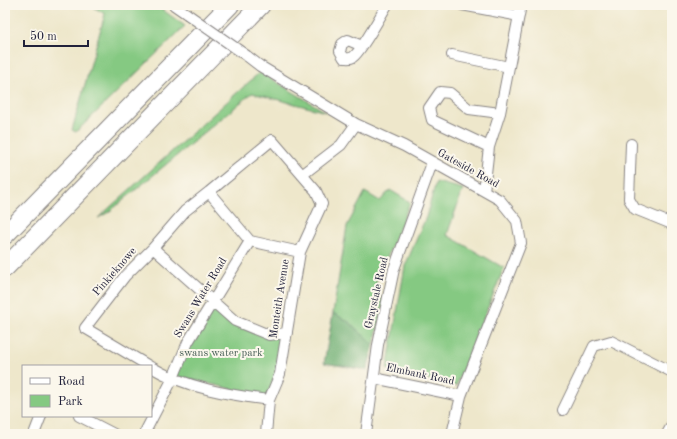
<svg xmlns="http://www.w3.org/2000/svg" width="677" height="439" viewBox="0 0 677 439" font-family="'Old Standard TT',serif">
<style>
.green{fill:#85c982;stroke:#54765e}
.forest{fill:#6cad70;stroke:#476856}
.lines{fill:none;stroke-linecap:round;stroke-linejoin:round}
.minor-casing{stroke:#888483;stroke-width:12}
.motorway-casing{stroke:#888483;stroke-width:20}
.minor{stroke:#fff;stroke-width:10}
.motorway{stroke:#fff;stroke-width:18}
.minor-bridge-casing{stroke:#888483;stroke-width:12;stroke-linecap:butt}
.minor-bridge{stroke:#fff;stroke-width:10}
.labels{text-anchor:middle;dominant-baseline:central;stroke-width:4;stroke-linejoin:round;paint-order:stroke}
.street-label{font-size:11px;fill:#22223b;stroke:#fbf7ec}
.park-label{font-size:11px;fill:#455c54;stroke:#fbf7ec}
</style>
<rect width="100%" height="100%" fill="#fbf7ec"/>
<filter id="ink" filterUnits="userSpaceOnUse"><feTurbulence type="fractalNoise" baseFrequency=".025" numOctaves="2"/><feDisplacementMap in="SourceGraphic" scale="8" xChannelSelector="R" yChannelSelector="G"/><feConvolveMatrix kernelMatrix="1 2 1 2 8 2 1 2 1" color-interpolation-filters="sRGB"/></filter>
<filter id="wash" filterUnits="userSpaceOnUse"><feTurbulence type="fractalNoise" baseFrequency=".012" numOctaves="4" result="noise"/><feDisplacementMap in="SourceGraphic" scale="16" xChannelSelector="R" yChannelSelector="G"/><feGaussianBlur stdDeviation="0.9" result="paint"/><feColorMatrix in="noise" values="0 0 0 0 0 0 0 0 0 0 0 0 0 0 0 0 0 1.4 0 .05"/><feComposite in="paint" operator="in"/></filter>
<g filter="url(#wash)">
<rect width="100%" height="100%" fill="#eee7cb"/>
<!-- green -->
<path class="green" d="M 90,5 L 156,5 L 185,26 L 76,132 L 72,130 L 105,14 Z
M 260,72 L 326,112 L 252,93 L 109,212 L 98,218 Z
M 436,182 L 463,189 L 447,235 L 504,268 L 456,386 L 387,369 L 405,266 L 426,217 Z
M 390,190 L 410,202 L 393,245 L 376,280 L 383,305 L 374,345 L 333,313 L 347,226 L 365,192 L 380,201 Z
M 213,306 L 233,323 L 284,337 L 278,369 L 267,397 L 176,376 L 192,339 Z"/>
<!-- forest -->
<path class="forest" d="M 333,313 L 349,322 L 374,345 L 367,370 L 324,363 Z"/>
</g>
<g filter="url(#ink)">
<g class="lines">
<!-- minor casing -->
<g class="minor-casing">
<path id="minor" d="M 174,5 L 187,14
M 462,5 L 519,16
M 362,46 L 348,40 L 342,44 L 340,51 L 344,58 C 347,58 350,59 353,57 C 361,52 381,15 387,5
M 452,55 L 509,67
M 247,56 L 260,66 L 356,124 L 404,146 L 500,200 L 517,221 L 521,243 L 461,396 L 452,434
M 272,140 L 316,191 L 322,204 L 300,252 L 250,241 L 209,192 Z
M 631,144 L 629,199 L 635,209 L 672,224
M 489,147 L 432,120 L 429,108 L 440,92 L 450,93 L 469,109 L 500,113
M 302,175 L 341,145 L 356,124
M 484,191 L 489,147 L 500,113 L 521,5
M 153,248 L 185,211 L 209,192
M 149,366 L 85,328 L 125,276 L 153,248 L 235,321 L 269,335 L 287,333
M 151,367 C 186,388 230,395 269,400
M 374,378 L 461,396
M 563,410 L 594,346 L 611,341 L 672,372
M 79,416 L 114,434
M 34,434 L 41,416
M 144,434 L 173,378 L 188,342 L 250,241
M 266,434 L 269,400 L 280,374 L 300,252
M 366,434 L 378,345 L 394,269 L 432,163
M 667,434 L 672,425"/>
</g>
<!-- motorway casing -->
<g class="motorway-casing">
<path id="motorway" d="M 5,235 L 230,5
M 5,268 L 261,5"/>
</g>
<!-- minor -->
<use href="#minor" class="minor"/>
<!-- motorway -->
<use href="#motorway" class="motorway"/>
<!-- minor-bridge casing -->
<g class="minor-bridge-casing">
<path id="minor-bridge" d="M 187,14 L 247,56"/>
</g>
<!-- minor-bridge -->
<use href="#minor-bridge" class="minor-bridge"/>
</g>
</g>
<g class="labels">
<!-- street labels -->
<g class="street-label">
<text transform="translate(468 169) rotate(29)">Gateside Road</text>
<text transform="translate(115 272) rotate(-49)">Pinkieknowe</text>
<text transform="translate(377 293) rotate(-77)">Graystale Road</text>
<text transform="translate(201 298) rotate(-59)">Swans Water Road</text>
<text transform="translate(280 299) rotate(-81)">Monteith Avenue</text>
<text transform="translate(420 375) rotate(12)">Elmbank Road</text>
</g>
<!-- park labels -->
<g class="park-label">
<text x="221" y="353">swans water park</text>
</g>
</g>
<!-- margin -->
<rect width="677" height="439" fill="none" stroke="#fbf7ec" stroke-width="20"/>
<!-- legend -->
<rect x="22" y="365" width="130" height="52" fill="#fbf7ec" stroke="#a4a2a5"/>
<rect x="30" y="378" width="20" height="6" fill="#ffffff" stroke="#a4a2a5"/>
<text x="58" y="385" font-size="12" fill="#22223b">Road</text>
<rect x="30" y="395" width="20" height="12" fill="#85c982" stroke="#a4a2a5"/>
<text x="58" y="405" font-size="12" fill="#22223b">Park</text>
<!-- scale -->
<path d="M24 40v6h64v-6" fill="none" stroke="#22223b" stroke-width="2"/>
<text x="30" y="40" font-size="12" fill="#22223b" stroke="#fbf7ec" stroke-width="3" paint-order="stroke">50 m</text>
</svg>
